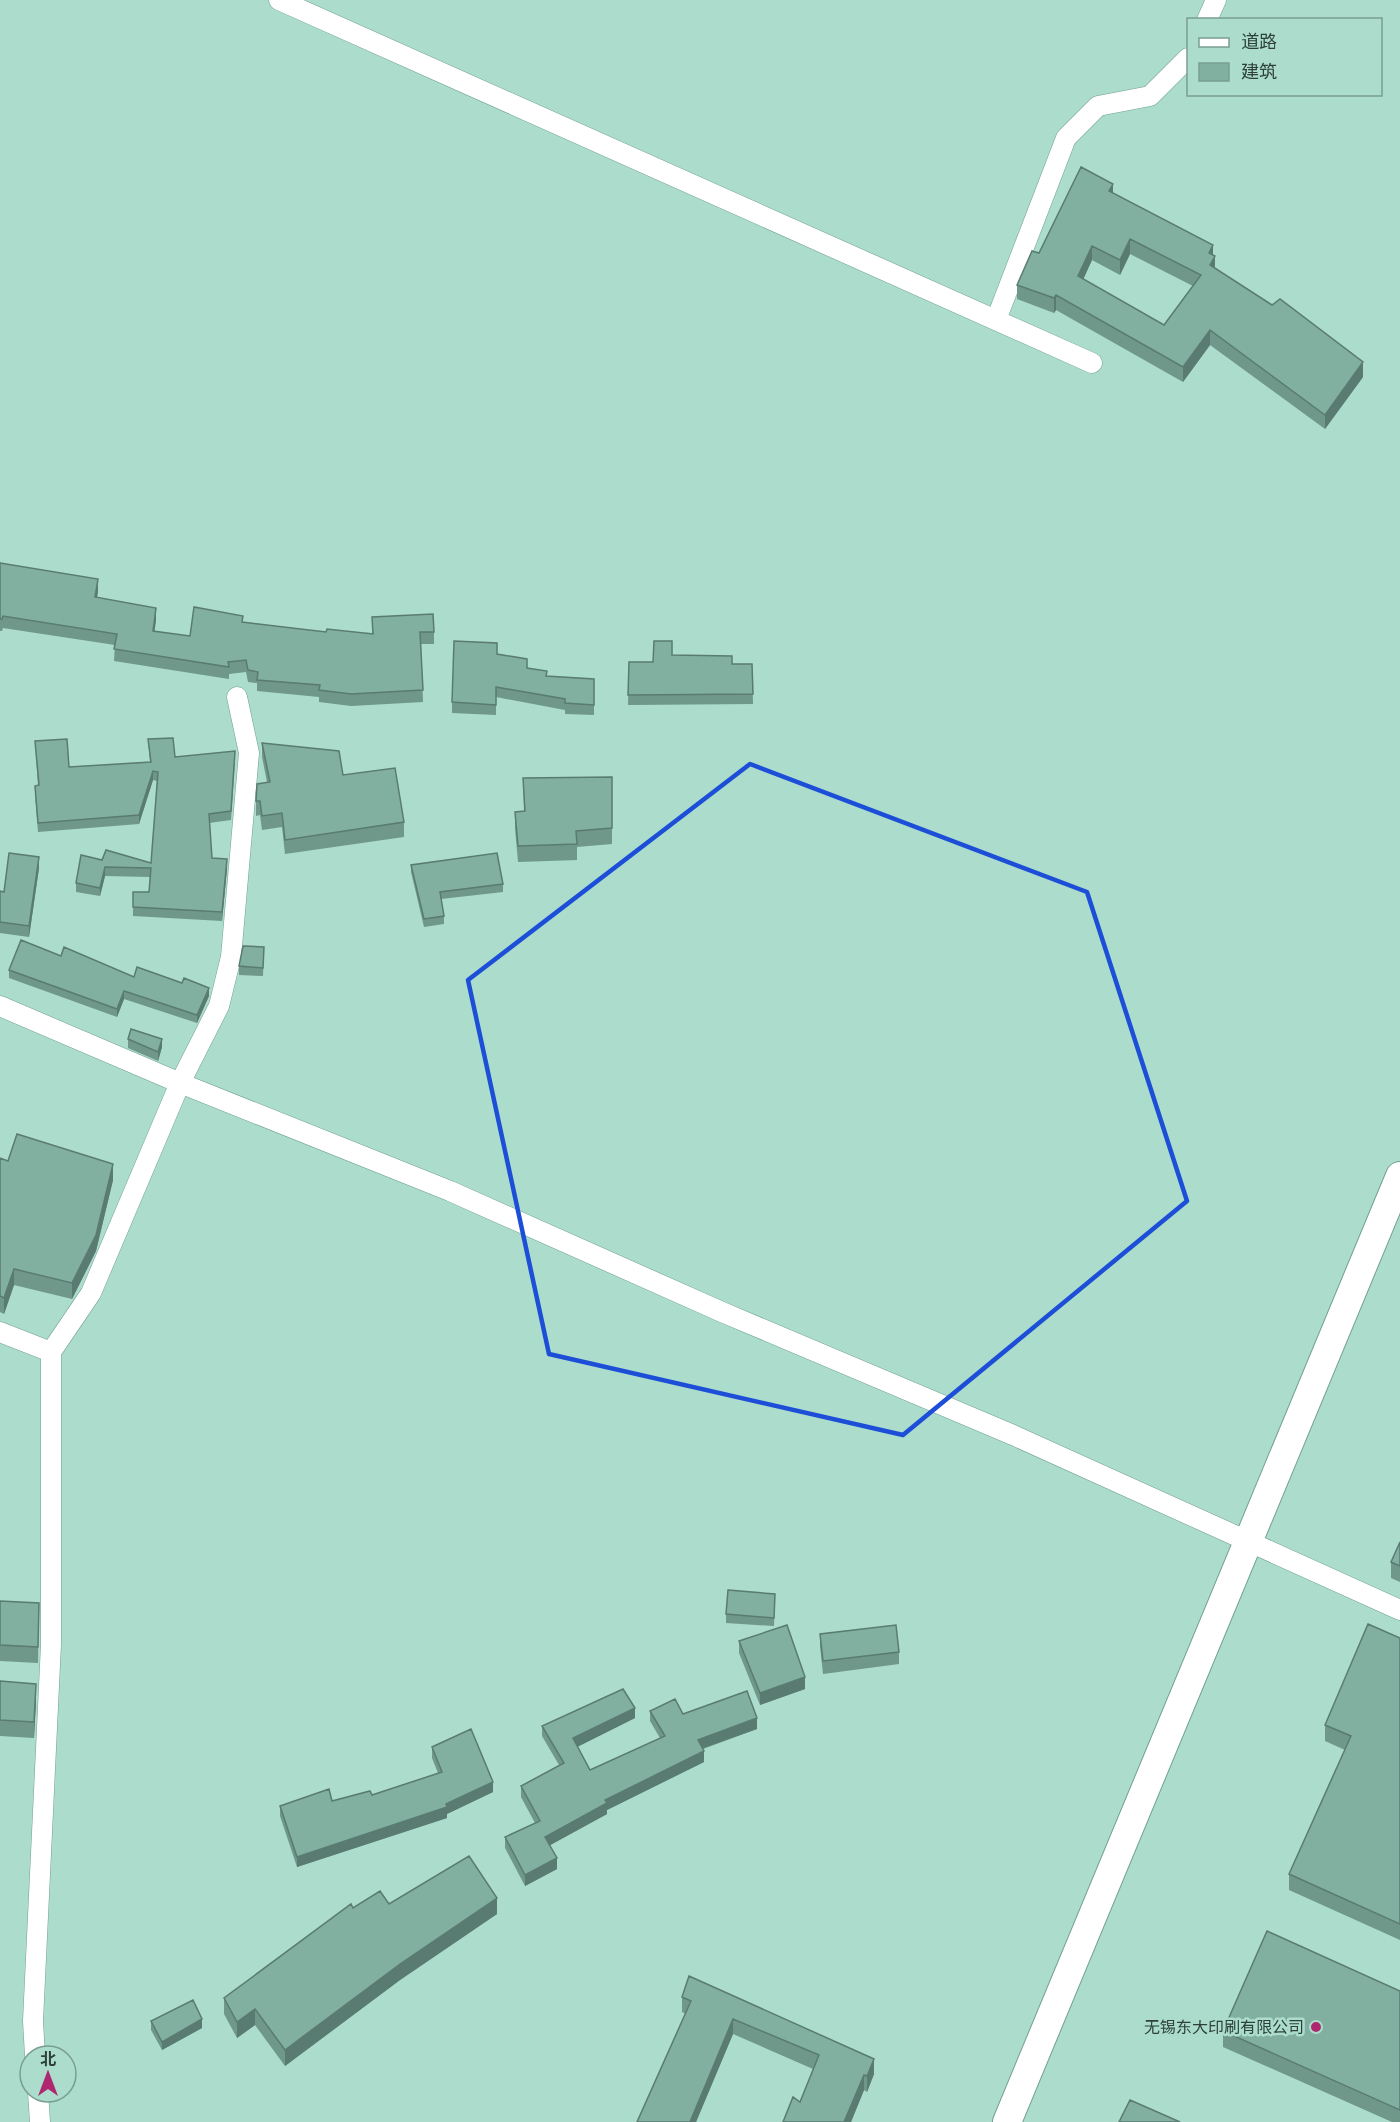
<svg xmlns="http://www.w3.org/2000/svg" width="1400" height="2122" viewBox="0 0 1400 2122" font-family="Poppins,'Noto Sans SC',sans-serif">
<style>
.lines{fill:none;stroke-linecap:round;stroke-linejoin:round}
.street-casing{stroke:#72a091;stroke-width:21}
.secondary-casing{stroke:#72a091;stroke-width:30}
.street{stroke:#fff;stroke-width:20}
.secondary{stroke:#fff;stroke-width:28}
.wall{fill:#6f978a;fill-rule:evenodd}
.shaded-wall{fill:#5a7b71}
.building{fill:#81b0a1;stroke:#5a7b71;stroke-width:1.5;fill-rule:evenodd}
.marked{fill:none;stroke:#1d4ed8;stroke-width:4.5;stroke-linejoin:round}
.poi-dot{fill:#ad286f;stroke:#abdccc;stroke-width:2}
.labels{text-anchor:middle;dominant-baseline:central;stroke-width:5;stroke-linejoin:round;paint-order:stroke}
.poi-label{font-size:16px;fill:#2d403a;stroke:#abdccc;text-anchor:end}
</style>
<rect width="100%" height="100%" fill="#abdccc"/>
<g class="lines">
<!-- street casing -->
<g class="street-casing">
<path id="street" d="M 279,0 L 1092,363
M 1207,20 L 1216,0
M 996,320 L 1066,138 L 1098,106 L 1150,96 L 1188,58
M 0,1006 L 180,1083 L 450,1191 L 722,1312 L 1013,1435 L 1400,1610
M 0,1332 L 51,1352 L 91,1293 L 180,1083 L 219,1006 L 231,957 L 249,753 L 237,697
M 35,2056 L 33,2021 L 51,1644 L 51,1352
M 38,2092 L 40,2122"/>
</g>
<!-- secondary casing -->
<g class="secondary-casing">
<path id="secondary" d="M 1007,2122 L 1400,1176"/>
</g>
<!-- street -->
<use href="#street" class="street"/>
<!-- secondary -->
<use href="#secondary" class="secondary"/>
</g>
<!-- wall -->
<path class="wall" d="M 1113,193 L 1213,255 L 1215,268 L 1363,377 L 1325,429 L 1210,345 L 1183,382 L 1056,310 L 1054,313 L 1017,299 L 1017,285 L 1039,253 ZM 1130,254 L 1193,286 L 1164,325 L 1083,279 L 1092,260 L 1120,275 Z
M 0,563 L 98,591 L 97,598 L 156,620 L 154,631 L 190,636 L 243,622 L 326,632 L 372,633 L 372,617 L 434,632 L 434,644 L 421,644 L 423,702 L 351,706 L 319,702 L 319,697 L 257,691 L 257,683 L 248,682 L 246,672 L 229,674 L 229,679 L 114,661 L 115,645 L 3,628 L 2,631 L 0,631 Z
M 497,654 L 527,668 L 547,676 L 594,679 L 594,715 L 565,714 L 565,710 L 496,697 L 496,715 L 452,713 L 452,702 Z
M 672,655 L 732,664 L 752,664 L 753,704 L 628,705 L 629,662 L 653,662 Z
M 148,739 L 175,757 L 235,760 L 231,820 L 209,823 L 212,858 L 227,868 L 222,921 L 133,916 L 133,892 L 149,892 L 150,877 L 105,876 L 100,896 L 76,892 L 76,883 L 102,860 L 151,863 L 157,781 L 153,780 L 139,824 L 38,832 L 35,794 L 35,786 L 38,785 L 35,741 L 69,767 L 150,763 Z
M 262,743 L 343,775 L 404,822 L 404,837 L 285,854 L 282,827 L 262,830 L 260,815 L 256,816 L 256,801 L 267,782 L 262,757 Z
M 612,777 L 612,844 L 577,847 L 577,860 L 518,862 L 515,828 L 515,812 L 524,811 L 523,778 Z
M 411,865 L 503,884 L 503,892 L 441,899 L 444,916 L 444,924 L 424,927 L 411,872 Z
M 39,868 L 29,937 L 0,933 L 0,891 L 4,892 Z
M 264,947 L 263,976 L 239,975 L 239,966 Z
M 61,956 L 134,977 L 209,996 L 197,1023 L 124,999 L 117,1017 L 9,978 L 9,970 Z
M 128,1039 L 162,1047 L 158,1061 L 128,1048 Z
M 0,1158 L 8,1161 L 113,1180 L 96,1251 L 72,1299 L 14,1285 L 4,1314 L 0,1312 Z
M 1400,1542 L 1400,1582 L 1391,1578 L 1391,1562 Z
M 775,1594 L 774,1626 L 726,1623 L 726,1614 Z
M 0,1601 L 39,1603 L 38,1663 L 0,1661 Z
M 820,1634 L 899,1652 L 899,1664 L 823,1674 L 820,1646 Z
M 1400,1638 L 1400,1940 L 1289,1890 L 1289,1874 L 1345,1750 L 1325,1741 L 1325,1725 Z
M 739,1641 L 805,1689 L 760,1705 L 739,1653 Z
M 0,1681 L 36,1700 L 34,1738 L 0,1736 Z
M 650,1711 L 683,1714 L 757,1729 L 703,1749 L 704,1762 L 607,1810 L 607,1814 L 550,1845 L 557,1869 L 525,1886 L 505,1848 L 505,1837 L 535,1823 L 521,1797 L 521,1786 L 559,1765 L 542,1736 L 542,1726 L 635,1718 L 577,1747 L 590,1770 L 660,1738 L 650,1721 Z
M 432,1747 L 493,1792 L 447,1814 L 447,1818 L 297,1867 L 280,1816 L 280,1806 L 332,1801 L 372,1795 L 438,1773 L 432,1758 Z
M 389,1904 L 497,1914 L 400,1980 L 285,2066 L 255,2025 L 237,2038 L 224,2014 L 224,1998 Z
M 1400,1991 L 1400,2122 L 1392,2122 L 1223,2047 L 1223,2031 Z
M 682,1997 L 874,2074 L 867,2092 L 864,2090 L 851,2122 L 783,2122 L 800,2102 L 813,2069 L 733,2034 L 696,2122 L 637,2122 L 686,2014 L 682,2012 Z
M 151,2021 L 202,2028 L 162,2050 L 151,2030 Z"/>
<!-- shaded-wall -->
<path class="shaded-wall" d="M 1113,184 L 1113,199 L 1109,191 Z
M 1130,239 L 1130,254 L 1120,275 L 1120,260 Z
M 1213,245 L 1213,259 L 1215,256 L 1215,271 L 1210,280 L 1209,253 Z
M 1092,246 L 1092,260 L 1078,291 L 1078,276 Z
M 1056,295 L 1056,310 L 1054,313 L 1054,298 Z
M 1210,330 L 1210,345 L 1183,382 L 1183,367 Z
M 1363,362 L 1363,377 L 1325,429 L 1325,415 Z
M 98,579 L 98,591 L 95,609 L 95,597 Z
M 156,608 L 156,620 L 153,643 L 153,631 Z
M 153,771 L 153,780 L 139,824 L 139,815 Z
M 39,857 L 39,868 L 29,937 L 29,926 Z
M 227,859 L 227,868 L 222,921 L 222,912 Z
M 105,867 L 105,876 L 100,896 L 100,888 Z
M 209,988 L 209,996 L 197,1023 L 197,1015 Z
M 124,991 L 124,999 L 117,1017 L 117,1009 Z
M 162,1039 L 162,1047 L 158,1061 L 158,1052 Z
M 113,1164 L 113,1180 L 96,1251 L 72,1299 L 72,1283 Z
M 14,1269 L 14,1285 L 4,1314 L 4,1298 Z
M 805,1677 L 805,1689 L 760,1705 L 760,1693 Z
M 36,1684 L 36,1700 L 34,1738 L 34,1722 Z
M 635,1708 L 635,1718 L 573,1749 L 573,1738 Z
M 757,1718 L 757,1729 L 698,1750 L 698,1740 Z
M 704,1751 L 704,1762 L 607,1810 L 607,1814 L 545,1848 L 545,1837 L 605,1800 Z
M 493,1782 L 493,1792 L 447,1814 L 447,1818 L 297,1867 L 297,1857 L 446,1804 Z
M 557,1858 L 557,1869 L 525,1886 L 525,1875 Z
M 497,1898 L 497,1914 L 400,1980 L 285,2066 L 285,2050 L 400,1964 Z
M 255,2009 L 255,2025 L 237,2038 L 237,2022 Z
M 202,2019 L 202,2028 L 162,2050 L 162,2042 Z
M 733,2019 L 733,2034 L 696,2122 L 690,2122 Z
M 874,2059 L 874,2074 L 867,2092 L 867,2076 Z
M 864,2075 L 864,2090 L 851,2122 L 844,2122 Z"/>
<!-- building -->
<path class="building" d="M 1081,167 L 1113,184 L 1109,191 L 1213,245 L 1209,253 L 1215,256 L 1210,265 L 1272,305 L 1280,299 L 1363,362 L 1325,415 L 1210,330 L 1183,367 L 1056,295 L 1054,298 L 1017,285 L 1032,251 L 1039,253 ZM 1130,239 L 1201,275 L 1164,325 L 1078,276 L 1092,246 L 1120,260 Z
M 0,563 L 98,579 L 95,597 L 156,608 L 153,631 L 190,636 L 194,607 L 243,616 L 242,622 L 326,632 L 327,629 L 373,634 L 372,617 L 433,614 L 434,632 L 420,632 L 423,690 L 351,694 L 319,690 L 320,685 L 257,680 L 258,672 L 248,670 L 246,660 L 228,662 L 229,667 L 114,649 L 117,634 L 3,616 L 2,619 L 0,619 Z
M 454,641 L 497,643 L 497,654 L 527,659 L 527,668 L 547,671 L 546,676 L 594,679 L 594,705 L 565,703 L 565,699 L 496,687 L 496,705 L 452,702 Z
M 654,641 L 672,641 L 672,655 L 732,656 L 732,664 L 752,664 L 753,694 L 628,695 L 629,662 L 653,662 Z
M 173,738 L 175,757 L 235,751 L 231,811 L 209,814 L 212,858 L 227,859 L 222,912 L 133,907 L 133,892 L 149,892 L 151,868 L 105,867 L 100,888 L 76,883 L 81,855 L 102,860 L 106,850 L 151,863 L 158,772 L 153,771 L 139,815 L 38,823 L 35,786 L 39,785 L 35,741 L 67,739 L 69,767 L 151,762 L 148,739 Z
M 262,743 L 339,751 L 343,775 L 395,768 L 404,822 L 285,840 L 282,813 L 262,816 L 260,801 L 256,801 L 257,784 L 270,782 Z
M 612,777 L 612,828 L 576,831 L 577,844 L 518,846 L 515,812 L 525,811 L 523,778 Z
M 9,853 L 39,857 L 29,926 L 0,922 L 0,891 L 4,892 Z
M 497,853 L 503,884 L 440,892 L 444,916 L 424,919 L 411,865 Z
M 21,940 L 61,956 L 64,947 L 134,977 L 137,967 L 182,983 L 184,978 L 209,988 L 197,1015 L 124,991 L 117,1009 L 9,970 Z
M 243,946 L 264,947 L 263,968 L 239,966 Z
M 131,1029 L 162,1039 L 158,1052 L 128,1039 Z
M 17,1134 L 113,1164 L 96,1235 L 72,1283 L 14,1269 L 4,1298 L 0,1296 L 0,1158 L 8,1161 Z
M 1400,1542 L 1400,1566 L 1391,1562 Z
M 728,1590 L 775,1594 L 774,1618 L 726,1614 Z
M 0,1601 L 39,1603 L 38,1647 L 0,1645 Z
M 1368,1624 L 1400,1638 L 1400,1924 L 1289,1874 L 1351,1736 L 1325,1725 Z
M 787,1625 L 805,1677 L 760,1693 L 739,1641 Z
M 896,1625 L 899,1652 L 823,1661 L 820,1634 Z
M 0,1681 L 36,1684 L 34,1722 L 0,1720 Z
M 623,1689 L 635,1708 L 573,1738 L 590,1770 L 665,1736 L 650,1711 L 675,1699 L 683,1714 L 747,1691 L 757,1718 L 698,1740 L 704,1751 L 605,1800 L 607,1803 L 545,1837 L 557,1858 L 525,1875 L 505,1837 L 540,1821 L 521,1786 L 564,1763 L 542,1726 Z
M 471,1729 L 493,1782 L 446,1804 L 447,1807 L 297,1857 L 280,1806 L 329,1789 L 332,1801 L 370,1791 L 372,1795 L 442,1772 L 432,1747 Z
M 469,1856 L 497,1898 L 400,1964 L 285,2050 L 255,2009 L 237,2022 L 224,1998 L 351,1904 L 353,1908 L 380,1891 L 389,1904 Z
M 1267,1931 L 1400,1991 L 1400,2110 L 1223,2031 Z
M 689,1976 L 874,2059 L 867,2076 L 864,2075 L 844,2122 L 783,2122 L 793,2097 L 800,2102 L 819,2055 L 733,2019 L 690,2122 L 637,2122 L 691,2001 L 682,1997 Z
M 193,2000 L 202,2019 L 162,2042 L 151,2021 Z
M 1130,2100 L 1180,2122 L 1119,2122 Z"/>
<!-- marked area -->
<path class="marked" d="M 750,764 L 1087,892 L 1187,1201 L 903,1435 L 549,1354 L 468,980 Z"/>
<!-- markers -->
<circle class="poi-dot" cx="1316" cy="2027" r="6"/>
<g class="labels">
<!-- poi labels -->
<g class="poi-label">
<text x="1304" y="2027">无锡东大印刷有限公司</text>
</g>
</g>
<!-- legend -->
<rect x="1187" y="18" width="195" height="78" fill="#abdccc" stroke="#799e92" stroke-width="1.5"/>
<rect x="1199" y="38" width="30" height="9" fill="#ffffff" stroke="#799e92" stroke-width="1.5"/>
<text x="1241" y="48" font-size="18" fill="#2d403a">道路</text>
<rect x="1199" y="63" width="30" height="18" fill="#81b0a1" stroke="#799e92" stroke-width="1.5"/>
<text x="1241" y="78" font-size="18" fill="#2d403a">建筑</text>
<!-- north arrow -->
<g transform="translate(48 2074)"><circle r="28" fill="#abdccc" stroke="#799e92" stroke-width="1.5"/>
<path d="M0-4.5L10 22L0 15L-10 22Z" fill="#ad286f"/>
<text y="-9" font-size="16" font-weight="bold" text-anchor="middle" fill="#2d403a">北</text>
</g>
</svg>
